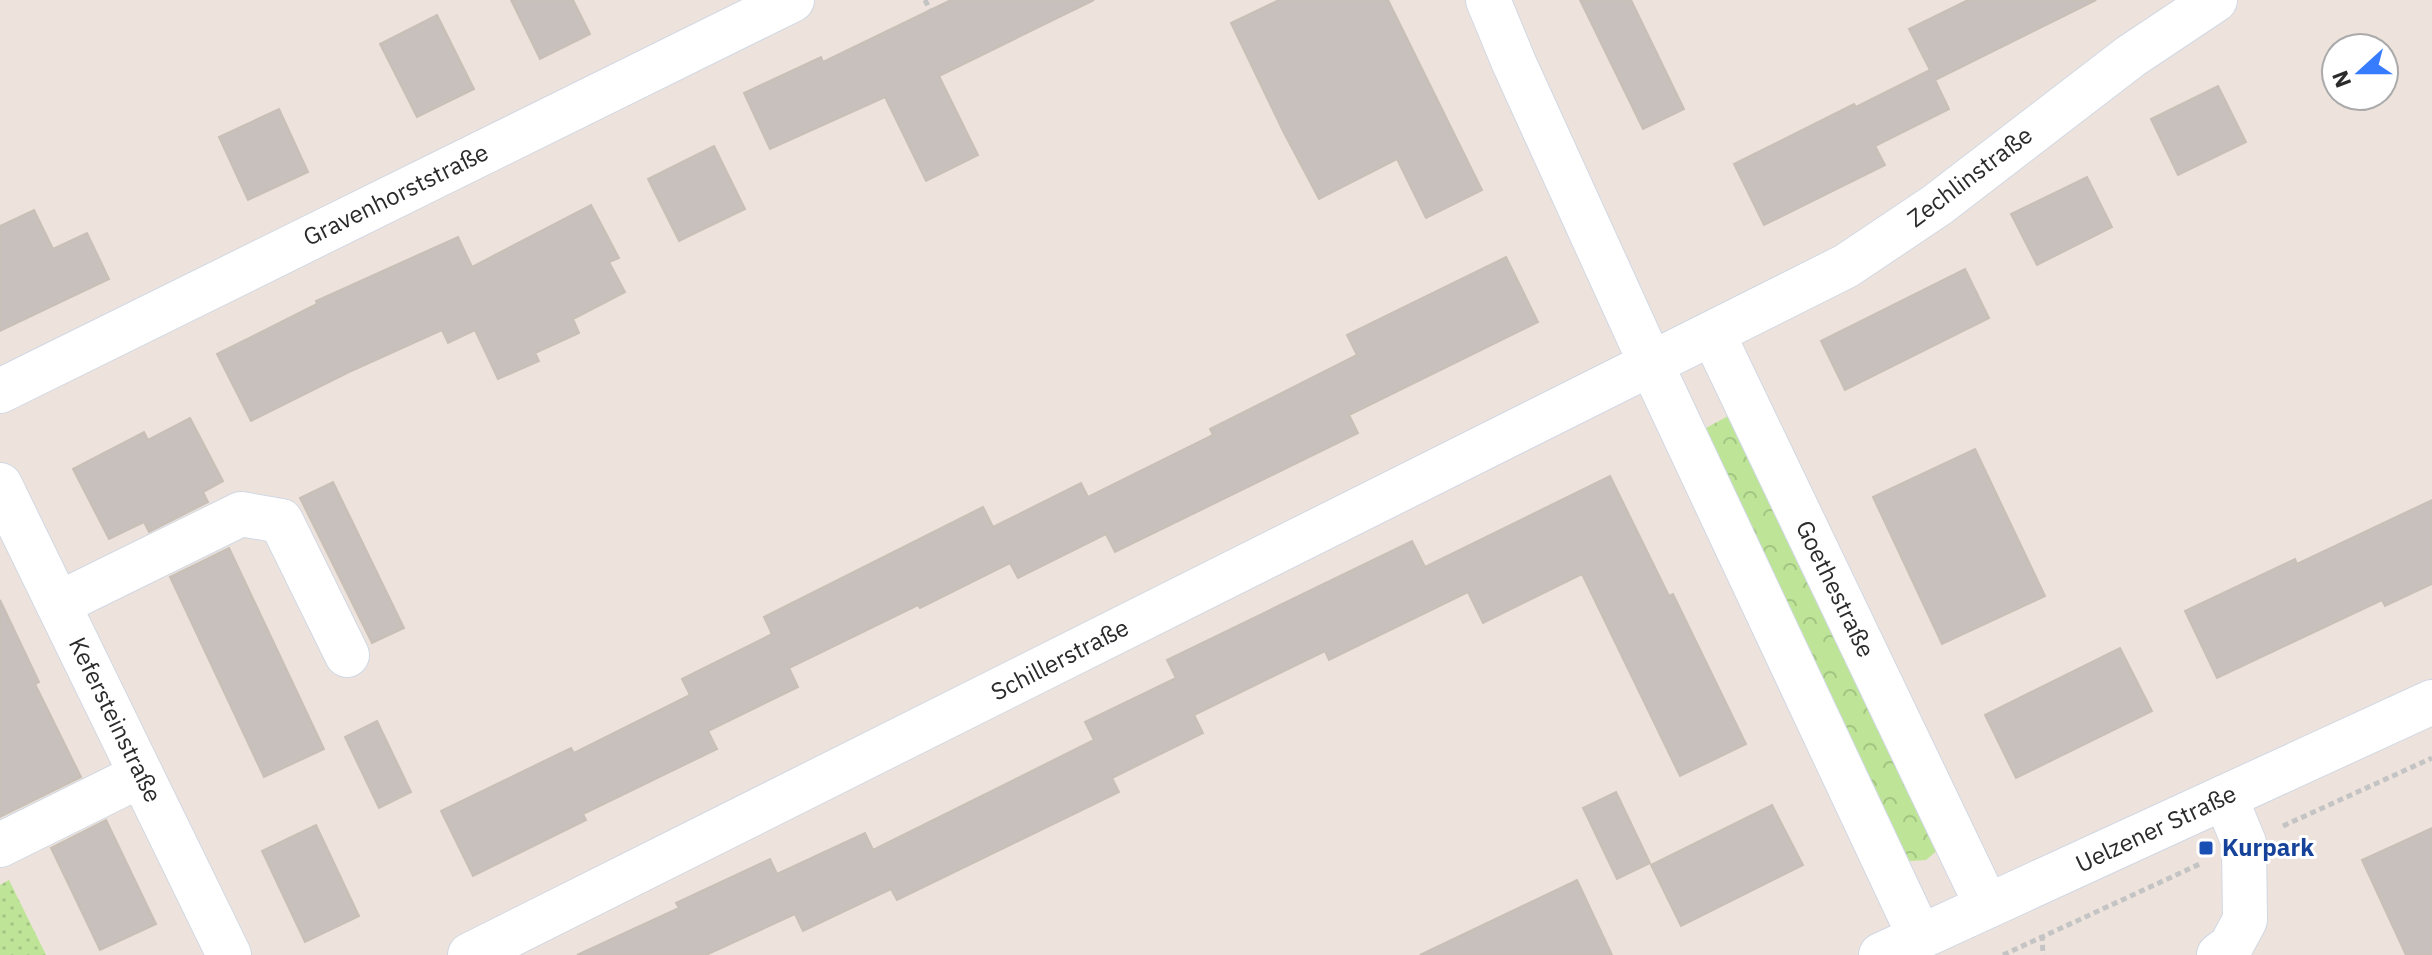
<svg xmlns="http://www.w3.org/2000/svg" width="2432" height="955" font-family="'IBM Plex Sans',sans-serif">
<defs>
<pattern id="grass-dots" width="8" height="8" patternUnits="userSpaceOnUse" patternTransform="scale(2)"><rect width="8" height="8" fill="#bee597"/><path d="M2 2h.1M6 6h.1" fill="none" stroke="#a3c582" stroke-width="1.8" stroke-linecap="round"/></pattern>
<pattern id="forest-crowns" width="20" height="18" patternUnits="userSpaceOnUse" patternTransform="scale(2)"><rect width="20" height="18" fill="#bee597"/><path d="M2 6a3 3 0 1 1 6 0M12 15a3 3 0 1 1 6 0" fill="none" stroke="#a3c582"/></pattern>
</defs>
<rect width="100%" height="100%" fill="#ede3dc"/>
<!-- grass -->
<path fill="url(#grass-dots)" d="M 9,880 L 46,955 L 0,955 L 0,885 Z"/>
<!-- forest -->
<path fill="url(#forest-crowns)" d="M 1730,415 L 1938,850 L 1926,860 L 1910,861 L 1896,849 L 1705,448 L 1706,428 Z"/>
<!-- building -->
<g fill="#c8c0bc" stroke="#c8bfb6" stroke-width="2">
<path d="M 511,0 L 573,0 L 590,34 L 540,59 Z"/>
<path d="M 951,0 L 1094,0 L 939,76 L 978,155 L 926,181 L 885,97 L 770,149 L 744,93 L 821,57 L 823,62 Z"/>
<path d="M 1279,0 L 1388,0 L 1482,190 L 1426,218 L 1397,159 L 1319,199 L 1284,133 L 1231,23 Z"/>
<path d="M 1580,0 L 1631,0 L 1684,109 L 1643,129 Z"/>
<path d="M 1968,0 L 2096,0 L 1935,80 L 1949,109 L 1875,146 L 1885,165 L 1764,225 L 1734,164 L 1854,104 L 1856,107 L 1930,70 L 1909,29 Z"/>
<path d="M 437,15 L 474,89 L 417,117 L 380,44 Z"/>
<path d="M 2218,86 L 2246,142 L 2178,175 L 2151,119 Z"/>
<path d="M 279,109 L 308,172 L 248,200 L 219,137 Z"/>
<path d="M 714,146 L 745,209 L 679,241 L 648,179 Z"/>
<path d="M 2087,177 L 2112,227 L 2037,265 L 2011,214 Z"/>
<path d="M 591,205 L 619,258 L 609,262 L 625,292 L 573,319 L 579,333 L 535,353 L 539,361 L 498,379 L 475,330 L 448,343 L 442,330 L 349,372 L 251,421 L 217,354 L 317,304 L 316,301 L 458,237 L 472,267 Z"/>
<path d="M 34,210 L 53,249 L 87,233 L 109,279 L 0,331 L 0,226 Z"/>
<path d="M 1506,257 L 1538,322 L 1349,415 L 1358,433 L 1115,552 L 1106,534 L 1018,578 L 1010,563 L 920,608 L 918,605 L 789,668 L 798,687 L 708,731 L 717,749 L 583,814 L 586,820 L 473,876 L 441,811 L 571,748 L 574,753 L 690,695 L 682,679 L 772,634 L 764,617 L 983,507 L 993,527 L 1081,483 L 1088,497 L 1213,435 L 1210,429 L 1357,355 L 1347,335 Z"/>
<path d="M 1965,269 L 1989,318 L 1845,390 L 1821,341 Z"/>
<path d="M 190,418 L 223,481 L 203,492 L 208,502 L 149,532 L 144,522 L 109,539 L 73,469 L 144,432 L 148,440 Z"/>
<path d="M 1975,449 L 2045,596 L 1942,644 L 1873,497 Z"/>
<path d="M 1610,476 L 1669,596 L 1673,594 L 1746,744 L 1680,776 L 1582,574 L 1483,623 L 1468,592 L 1329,660 L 1325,651 L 1194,715 L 1203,733 L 1112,778 L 1119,792 L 897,900 L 891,889 L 803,931 L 795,914 L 706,955 L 577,955 L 679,908 L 676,903 L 770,859 L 777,874 L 865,833 L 873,850 L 1094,740 L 1085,722 L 1176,678 L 1167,660 L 1412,541 L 1425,567 Z"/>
<path d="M 333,482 L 404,628 L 372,643 L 300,498 Z"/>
<path d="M 2432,500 L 2432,584 L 2385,606 L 2382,600 L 2217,678 L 2185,611 L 2295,559 L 2297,564 Z"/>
<path d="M 229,548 L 324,749 L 264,777 L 170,577 Z"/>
<path d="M 0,600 L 39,682 L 35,684 L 81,777 L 0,817 Z"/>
<path d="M 2120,648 L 2152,711 L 2016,778 L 1985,715 Z"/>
<path d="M 377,721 L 411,792 L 379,808 L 345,737 Z"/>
<path d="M 1616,792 L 1650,863 L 1617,879 L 1583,808 Z"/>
<path d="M 1772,805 L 1803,865 L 1681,926 L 1651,865 Z"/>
<path d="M 106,820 L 156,924 L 100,950 L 51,848 Z"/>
<path d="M 316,825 L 359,916 L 305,942 L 262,851 Z"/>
<path d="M 2432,828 L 2432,955 L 2406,955 L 2362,860 Z"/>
<path d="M 1577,880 L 1612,955 L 1420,955 Z"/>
</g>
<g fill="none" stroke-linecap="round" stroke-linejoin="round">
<defs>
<g id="minor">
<path d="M 1488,0 L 1514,63 L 1651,364 L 1920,937"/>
<path d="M 1713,334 L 1987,906"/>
<path d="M 0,391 L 792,0"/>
<path d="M 0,485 L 229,955"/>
<path d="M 58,604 L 241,514 L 281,521 L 347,655"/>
<path d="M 0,845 L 141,775"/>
<path d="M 470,955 L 1846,266 L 1937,205 L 2131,56 L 2215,0"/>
<path d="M 1881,955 L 2432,702"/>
<path d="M 2219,955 L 2231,946 L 2245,920 L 2244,843 L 2225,797"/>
</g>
</defs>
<!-- minor casing -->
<use href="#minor" stroke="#d1d8e4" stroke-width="46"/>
<!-- path -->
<g stroke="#c4c4c4" stroke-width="5" stroke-dasharray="6 4" stroke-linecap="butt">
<path d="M 925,0 L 930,10"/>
<path d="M 2283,826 L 2432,758"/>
<path d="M 2042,935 L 2043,955"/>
<path d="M 2003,955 L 2202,863"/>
</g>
<!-- minor -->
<use href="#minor" stroke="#fff" stroke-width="44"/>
</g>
<!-- markers -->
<rect fill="#1a4fb4" stroke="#fff" stroke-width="3" x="2198" y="840" width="16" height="16" rx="4"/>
<g text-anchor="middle" stroke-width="6" stroke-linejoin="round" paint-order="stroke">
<!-- street labels -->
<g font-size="24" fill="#2b2b2b" stroke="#fff">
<text transform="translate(1970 177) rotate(-37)" y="8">Zechlinstraße</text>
<text transform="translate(396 195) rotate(-26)" y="8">Gravenhorststraße</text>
<text transform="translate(1835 589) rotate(64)" y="8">Goethestraße</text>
<text transform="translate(1060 660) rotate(-27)" y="8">Schillerstraße</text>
<text transform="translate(115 720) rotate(64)" y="8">Kefersteinstraße</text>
<text transform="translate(2156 829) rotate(-25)" y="8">Uelzener Straße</text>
</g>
<!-- transit labels -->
<g font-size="24" font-weight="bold" fill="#164399" stroke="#fff" text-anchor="start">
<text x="2222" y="856">Kurpark</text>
</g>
</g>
<!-- north arrow -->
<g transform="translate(2360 72) rotate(249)"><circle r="38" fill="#ffffff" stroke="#aaaaaa" stroke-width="2"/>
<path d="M0-6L14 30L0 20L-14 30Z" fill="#377bff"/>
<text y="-12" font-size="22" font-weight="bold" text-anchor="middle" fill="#2b2b2b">N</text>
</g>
</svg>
